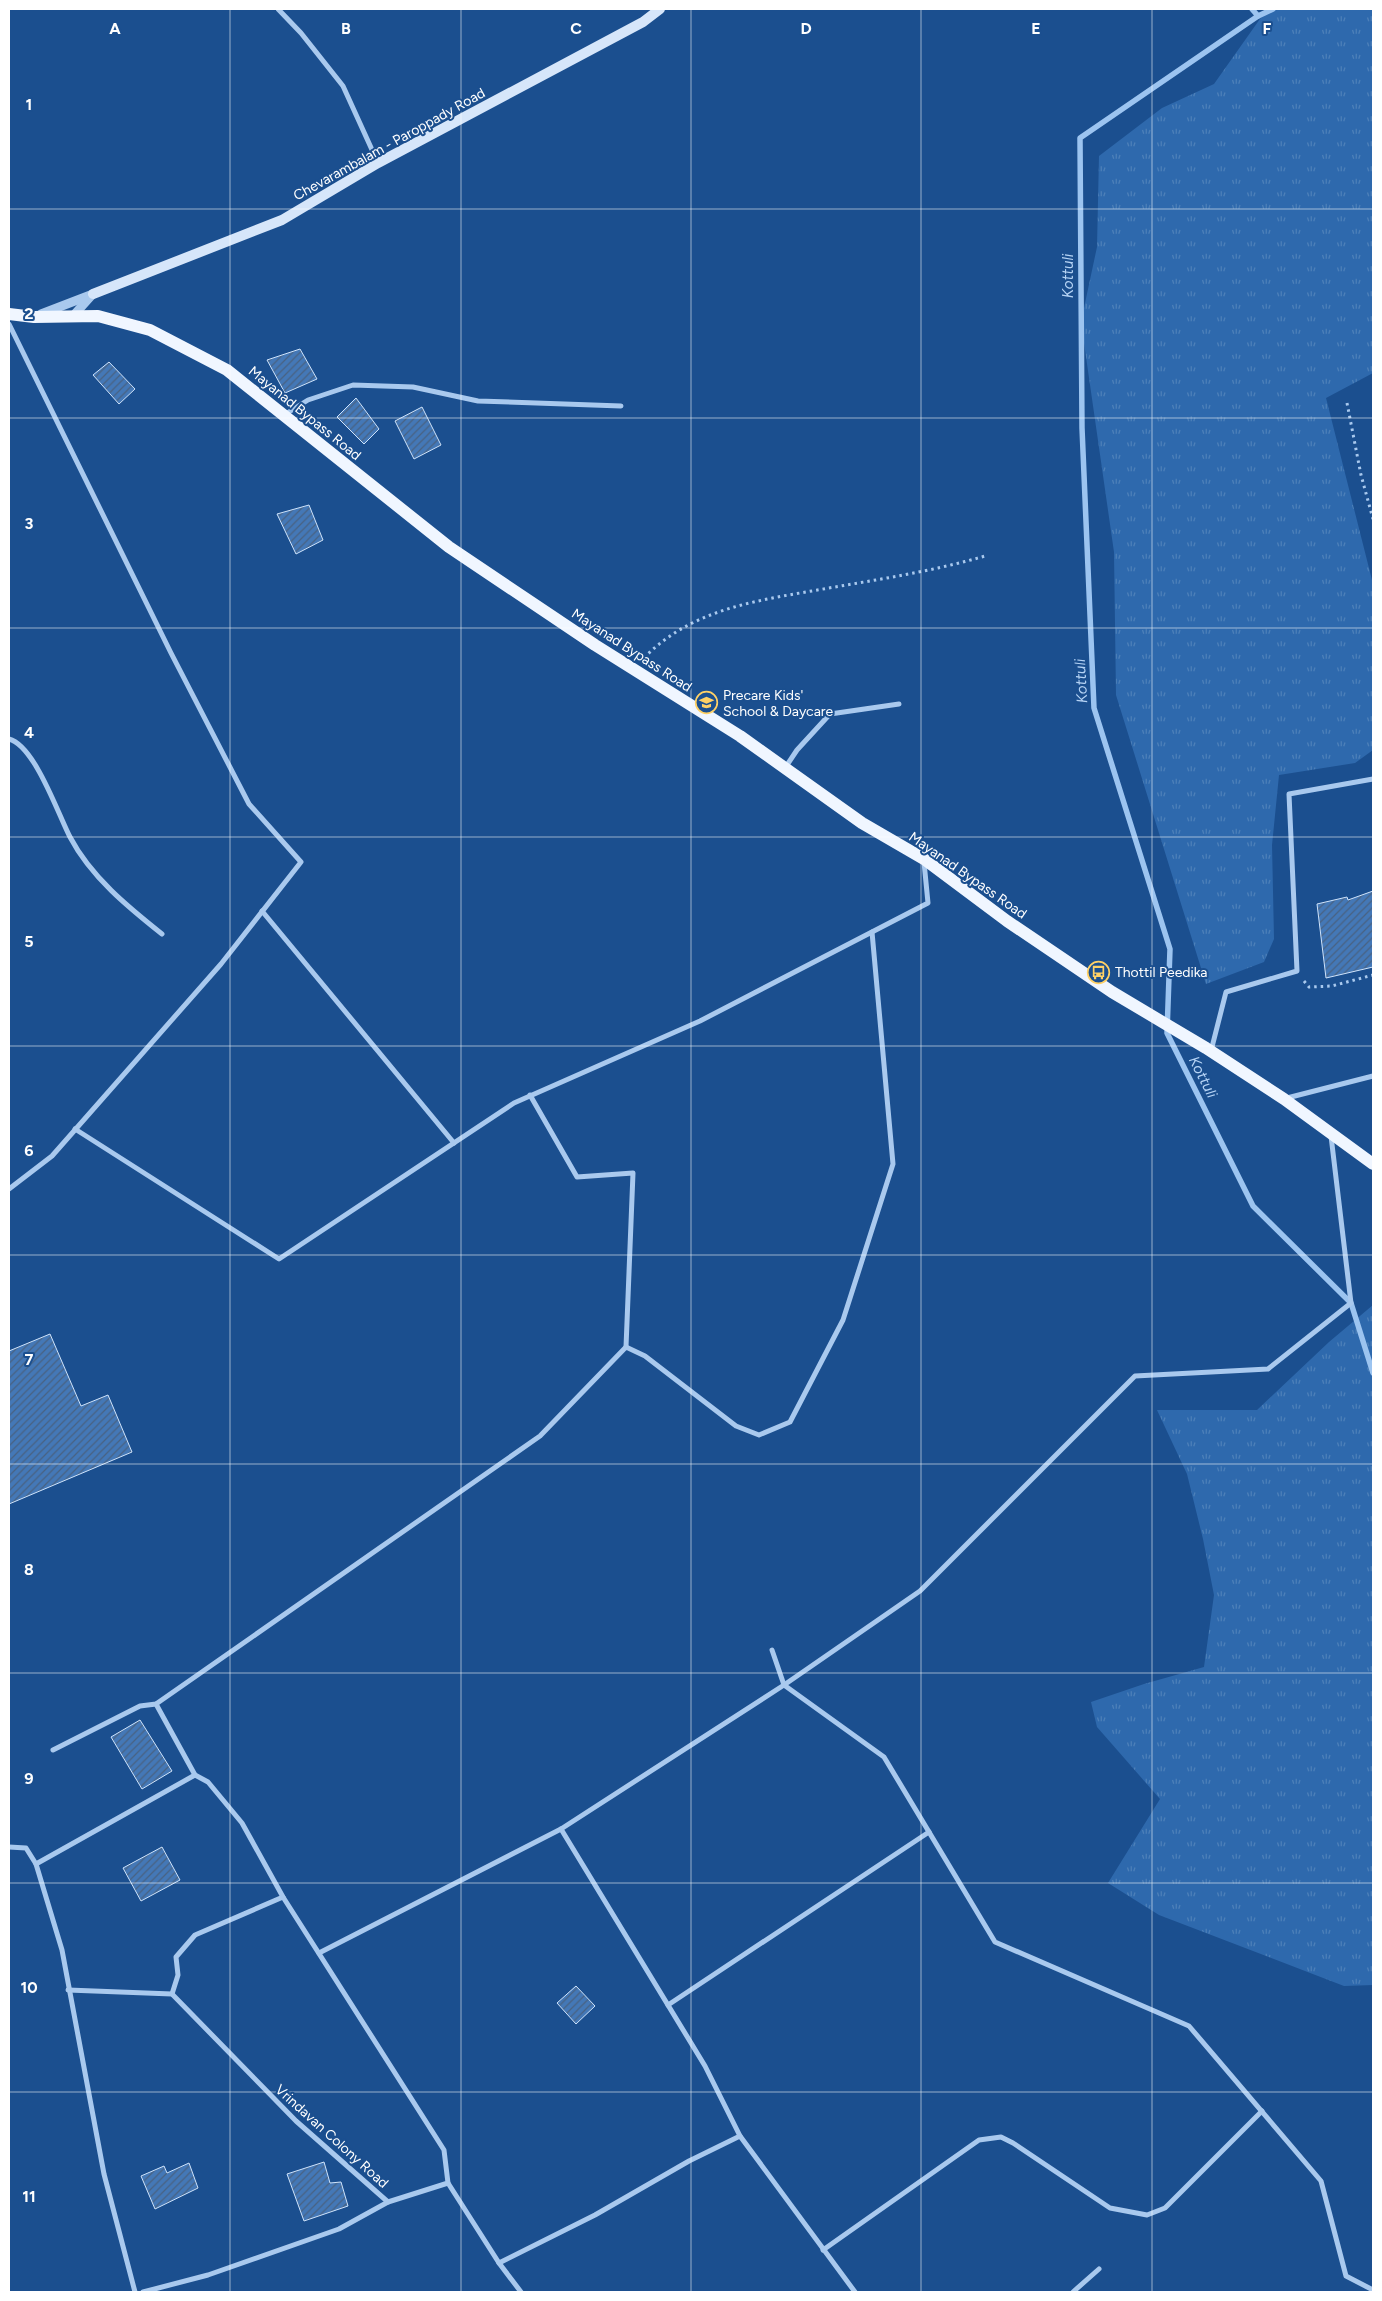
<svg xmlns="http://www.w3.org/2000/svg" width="1382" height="2301" font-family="Figtree,sans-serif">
<defs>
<pattern id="grass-tufts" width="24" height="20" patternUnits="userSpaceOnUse" patternTransform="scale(1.25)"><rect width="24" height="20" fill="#2e69ad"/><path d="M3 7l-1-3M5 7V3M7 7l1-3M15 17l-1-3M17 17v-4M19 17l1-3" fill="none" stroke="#4d80b9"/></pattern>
<pattern id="building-hatch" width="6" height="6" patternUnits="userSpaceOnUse" patternTransform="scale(1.25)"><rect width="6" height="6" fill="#4478b7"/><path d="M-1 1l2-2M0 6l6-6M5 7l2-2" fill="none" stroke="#486282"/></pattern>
</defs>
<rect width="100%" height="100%" fill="#1b4f8f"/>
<!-- grass -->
<g fill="url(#grass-tufts)">
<path d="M 1267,9 L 1373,9 L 1373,373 L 1326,398 L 1373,584 L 1373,750 L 1355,763 L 1279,775 L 1272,845 L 1274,939 L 1264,962 L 1206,984 L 1116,695 L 1114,552 L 1081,322 L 1097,247 L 1099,156 L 1162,108 L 1214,84 Z"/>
<path d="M 1373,1305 L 1373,1985 L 1344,1986 L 1159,1915 L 1108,1883 L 1160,1799 L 1097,1727 L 1091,1702 L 1144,1684 L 1204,1667 L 1214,1595 L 1203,1539 L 1187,1474 L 1157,1410 L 1257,1410 L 1329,1342 Z"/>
</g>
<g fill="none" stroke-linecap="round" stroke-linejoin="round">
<!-- stream -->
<g stroke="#9cc4f0" stroke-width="5.5">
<path d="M 1252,9 L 1258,16 L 1080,138 L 1082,428 L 1094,708 L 1170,949 L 1167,1033 L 1253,1206 L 1351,1303 L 1373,1373"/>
<path d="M 1258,16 L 1273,9"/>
</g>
</g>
<!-- building -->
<g fill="url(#building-hatch)" stroke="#cfe3fa">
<path d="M 300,349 L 317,379 L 285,393 L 267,360 Z"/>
<path d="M 109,362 L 135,389 L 119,404 L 93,375 Z"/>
<path d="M 356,398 L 379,429 L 364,444 L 337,417 Z"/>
<path d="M 422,407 L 441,445 L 414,459 L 395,421 Z"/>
<path d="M 309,505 L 323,540 L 296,554 L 277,514 Z"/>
<path d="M 1373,891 L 1373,967 L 1326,978 L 1317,904 L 1347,897 L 1348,900 Z"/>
<path d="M 50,1334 L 81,1406 L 108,1395 L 132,1452 L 9,1504 L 9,1351 Z"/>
<path d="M 140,1720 L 172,1771 L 142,1789 L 111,1737 Z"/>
<path d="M 162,1847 L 180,1880 L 141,1901 L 123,1868 Z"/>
<path d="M 576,1986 L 595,2006 L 576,2024 L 557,2003 Z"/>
<path d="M 324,2162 L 330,2183 L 341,2182 L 348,2206 L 304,2221 L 287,2174 Z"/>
<path d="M 189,2163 L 198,2188 L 155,2209 L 141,2176 L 164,2166 L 167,2173 Z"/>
</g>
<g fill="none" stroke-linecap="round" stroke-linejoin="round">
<!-- path -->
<g stroke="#a9c9ee" stroke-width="3" stroke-dasharray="2.5 4" stroke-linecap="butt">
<path d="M 1347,403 L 1361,475 L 1373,519"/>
<path d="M 644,658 C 693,607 762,600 829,588 C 881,579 934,571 985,556"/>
<path d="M 1304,981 L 1309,987 L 1332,986 L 1373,975"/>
</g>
<!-- minor -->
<g stroke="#a9c9ee" stroke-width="5">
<path d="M 278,9 L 301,33 L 343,86 L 378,163"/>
<path d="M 9,324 L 171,653 L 249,804 L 301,862 L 221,964 L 52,1156 L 9,1189"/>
<path d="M 284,415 L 308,400 L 353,385 L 413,387 L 478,401 L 621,406"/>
<path d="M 9,739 C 35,746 58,814 70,837 C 91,877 128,907 162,934"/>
<path d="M 785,768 L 797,750 L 830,714 L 899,704"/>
<path d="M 262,911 L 454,1143"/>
<path d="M 1211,1051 L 1226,992 L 1297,971 L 1289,794 L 1373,779"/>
<path d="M 530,1095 L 577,1177 L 633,1173 L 626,1347"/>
<path d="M 1287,1098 L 1373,1076"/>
<path d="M 75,1129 L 279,1259 L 514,1103 L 700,1021 L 928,903 L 924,862"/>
<path d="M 772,1650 L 784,1685 L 884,1757 L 995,1942 L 1189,2026 L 1321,2181 L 1346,2276 L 1373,2290"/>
<path d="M 156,1704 L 195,1775 L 208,1782 L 242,1823 L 283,1897 L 444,2150 L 448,2183 L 388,2202"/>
<path d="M 53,1750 L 140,1706 L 156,1704 L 540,1436 L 626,1347 L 645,1356 L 736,1426 L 759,1435 L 790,1422 L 843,1320 L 893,1164 L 872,932"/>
<path d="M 561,1829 L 705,2066 L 740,2136"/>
<path d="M 9,1847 L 26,1848 L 36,1864 L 62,1950 L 104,2174 L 135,2292"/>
<path d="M 36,1864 L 195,1775"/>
<path d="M 319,1953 L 561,1829 L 784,1685 L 920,1591 L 1135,1376 L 1268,1369 L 1351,1303 L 1331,1136"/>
<path d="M 68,1990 L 172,1994 L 296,2121 L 388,2202 L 339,2229 L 208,2275 L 143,2292"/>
<path d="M 172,1994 L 178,1975 L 176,1957 L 195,1935 L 283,1897"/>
<path d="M 668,2005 L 929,1832"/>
<path d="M 448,2183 L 499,2263 L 595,2215 L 689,2161 L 740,2136 L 855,2292"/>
<path d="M 823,2250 L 979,2140 L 1001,2137 L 1013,2143 L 1110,2208 L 1147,2215 L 1165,2208 L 1262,2111"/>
<path d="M 499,2263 L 521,2292"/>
<path d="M 1073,2292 L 1099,2269"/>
</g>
<!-- tertiary -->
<g stroke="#a9c9ee" stroke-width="9">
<path d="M 41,314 L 93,294"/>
<path d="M 73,316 L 91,296"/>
</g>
<!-- secondary -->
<path stroke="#d6e6fa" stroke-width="10" d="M 93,294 L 282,220 L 378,163 L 643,22 L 660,9"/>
<!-- primary -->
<path stroke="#f0f6ff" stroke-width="12" d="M 9,314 L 34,317 L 98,316 L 150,330 L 227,370 L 449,547 L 595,645 L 740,736 L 862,823 L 924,859 L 1007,921 L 1112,992 L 1206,1048 L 1284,1099 L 1373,1164"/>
</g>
<!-- grid -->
<path fill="none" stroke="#fff" stroke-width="1" stroke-opacity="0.55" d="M 230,9 L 230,2292M 461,9 L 461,2292M 691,9 L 691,2292M 921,9 L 921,2292M 1152,9 L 1152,2292M 9,209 L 1373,209M 9,418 L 1373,418M 9,628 L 1373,628M 9,837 L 1373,837M 9,1046 L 1373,1046M 9,1255 L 1373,1255M 9,1464 L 1373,1464M 9,1673 L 1373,1673M 9,1883 L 1373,1883M 9,2092 L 1373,2092"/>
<!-- icons -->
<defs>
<symbol id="school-ring" viewBox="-11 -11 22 22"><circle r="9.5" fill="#1b4f8f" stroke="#ffd166" stroke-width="1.5"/><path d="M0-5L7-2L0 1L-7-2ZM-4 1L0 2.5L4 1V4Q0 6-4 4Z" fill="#ffd166"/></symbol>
<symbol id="bus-ring" viewBox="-11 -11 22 22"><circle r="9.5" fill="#1b4f8f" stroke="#ffd166" stroke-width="1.5"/><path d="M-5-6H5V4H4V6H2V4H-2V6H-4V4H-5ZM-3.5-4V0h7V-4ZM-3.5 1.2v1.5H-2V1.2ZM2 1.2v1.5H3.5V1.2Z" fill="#ffd166"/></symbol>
</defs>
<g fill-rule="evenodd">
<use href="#school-ring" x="694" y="690" width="25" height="25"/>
<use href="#bus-ring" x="1086" y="960" width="25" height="25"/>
</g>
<g text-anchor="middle" stroke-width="4" stroke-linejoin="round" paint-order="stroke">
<!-- street labels -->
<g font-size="14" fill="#fff" stroke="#1b4f8f">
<text transform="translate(389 144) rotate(-29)" y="5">Chevarambalam - Paroppady Road</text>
<text transform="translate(305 413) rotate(39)" y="5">Mayanad Bypass Road</text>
<text transform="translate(632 650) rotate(33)" y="5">Mayanad Bypass Road</text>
<text transform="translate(968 875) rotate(35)" y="5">Mayanad Bypass Road</text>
<text transform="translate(332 2136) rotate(42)" y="5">Vrindavan Colony Road</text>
</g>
<!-- poi labels -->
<g font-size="14" fill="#fff" stroke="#1b4f8f" text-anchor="start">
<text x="723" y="700">Precare Kids'<tspan x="723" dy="16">School &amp; Daycare</tspan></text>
<text x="1115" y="977">Thottil Peedika</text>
</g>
<!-- water labels -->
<g font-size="15" font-style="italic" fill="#b5d3f5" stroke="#1b4f8f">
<text transform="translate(1068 276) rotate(-90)" y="5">Kottuli</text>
<text transform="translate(1081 681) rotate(-93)" y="5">Kottuli</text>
<text transform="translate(1203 1077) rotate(63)" y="5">Kottuli</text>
</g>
</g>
<g font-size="16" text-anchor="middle" font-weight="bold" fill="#fff" stroke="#1b4f8f" stroke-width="4" stroke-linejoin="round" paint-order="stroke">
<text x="115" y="34">A</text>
<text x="346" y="34">B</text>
<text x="576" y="34">C</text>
<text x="806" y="34">D</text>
<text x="1036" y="34">E</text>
<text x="1267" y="34">F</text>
<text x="29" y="110">1</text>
<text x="29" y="319">2</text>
<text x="29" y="529">3</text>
<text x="29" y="738">4</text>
<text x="29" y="947">5</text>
<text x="29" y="1156">6</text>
<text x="29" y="1365">7</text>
<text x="29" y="1575">8</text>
<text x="29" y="1784">9</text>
<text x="29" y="1993">10</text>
<text x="29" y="2202">11</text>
</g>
<!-- border -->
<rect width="1382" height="2301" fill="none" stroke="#ffffff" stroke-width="20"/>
</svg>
